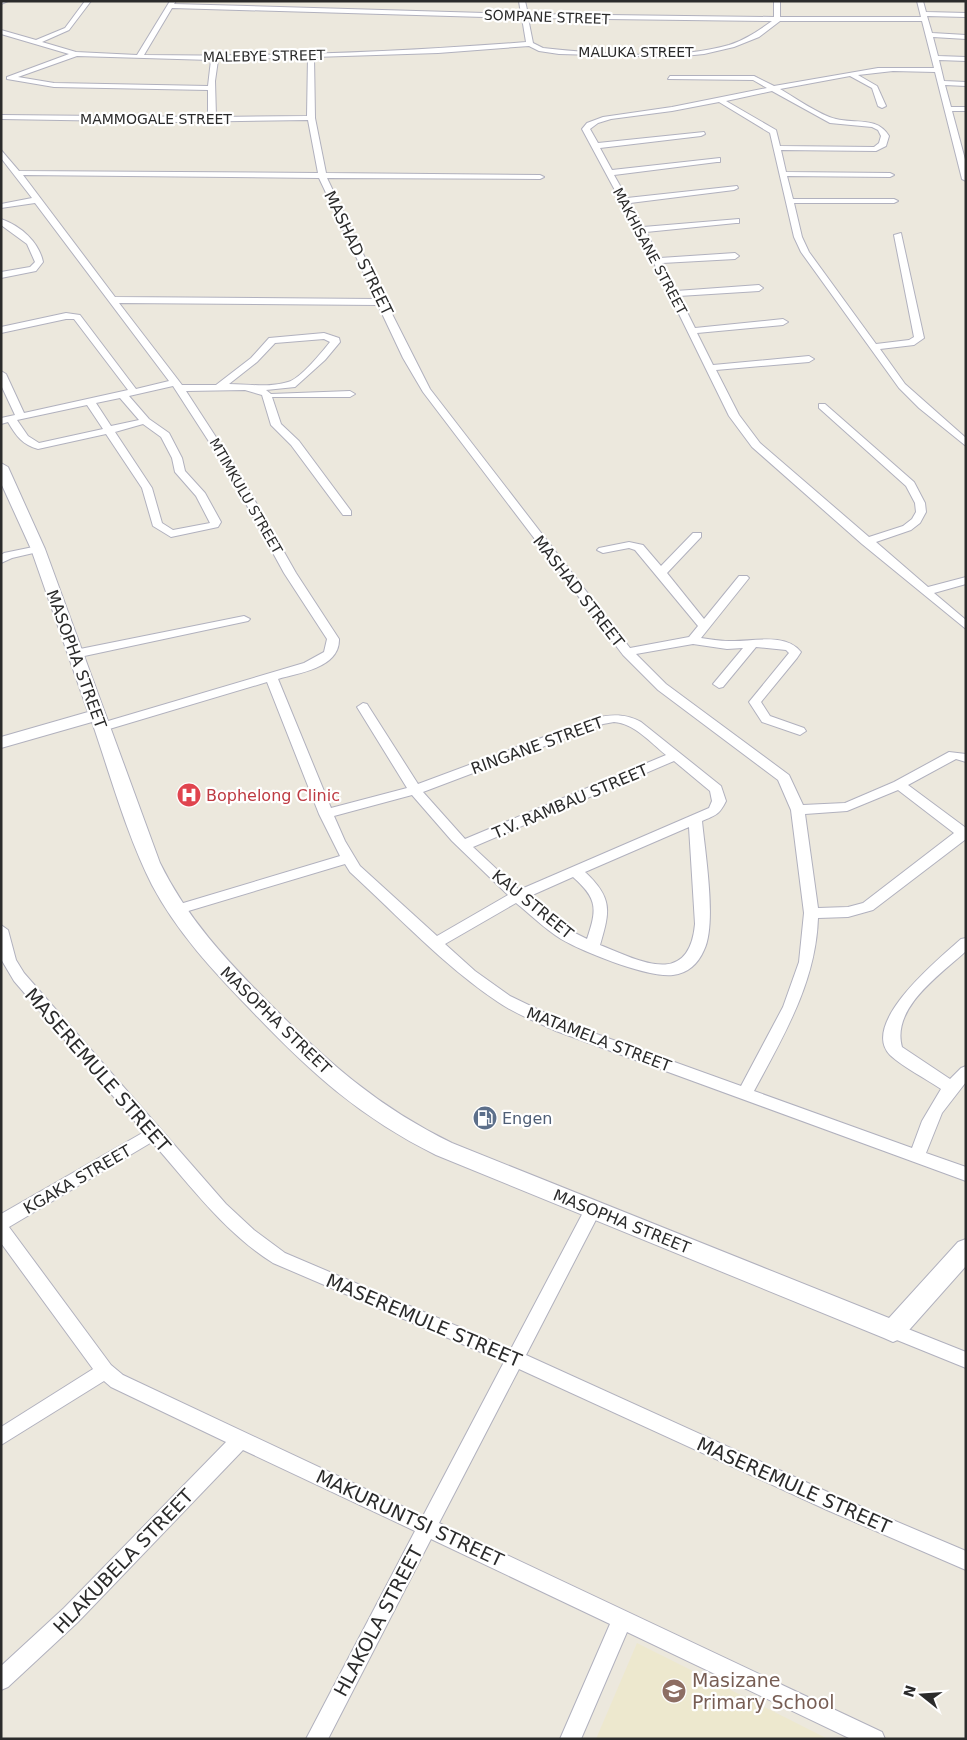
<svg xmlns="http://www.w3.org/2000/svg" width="967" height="1740" font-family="'DejaVu Sans',sans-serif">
<rect width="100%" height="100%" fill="#ece8dd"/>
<!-- education -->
<path fill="#ede8ce" d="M 637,1643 L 828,1739 L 596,1739 Z"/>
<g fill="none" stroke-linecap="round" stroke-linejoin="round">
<defs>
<g id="street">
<path d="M 1,1 L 8,1 L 1,4 Z"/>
<path d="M 85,1 L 91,1 L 69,30 L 42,42 L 76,52 L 137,55 L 170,1 L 176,1 L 174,4 L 521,14 L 519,1 L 525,1 L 528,14 L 774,17 L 774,1 L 780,1 L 780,17 L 921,17 L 917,1 L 923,1 L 926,12 L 966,13 L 966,17 L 927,16 L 932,33 L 966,35 L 966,39 L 933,37 L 938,56 L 966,57 L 966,61 L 939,60 L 944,81 L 966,82 L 966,86 L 945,85 L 951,107 L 966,107 L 966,111 L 952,111 L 966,163 L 966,181 L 962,179 L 935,72 L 893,71 L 858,75 L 877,86 L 886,106 L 882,108 L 878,106 L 872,88 L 850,76 L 780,89 C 796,98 819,115 836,119 C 855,124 877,116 889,136 L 886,146 L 876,151 L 781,150 L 786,172 L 890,173 L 894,175 L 890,177 L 787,176 L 793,199 L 894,199 L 898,201 L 894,203 L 794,203 L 802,237 L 809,252 L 876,344 L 909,340 L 914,337 L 894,235 L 901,233 L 924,338 L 914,345 L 880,349 L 905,384 L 966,438 L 966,446 L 919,408 L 899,388 L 801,252 L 794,237 L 770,133 L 719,102 L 672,111 L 611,119 L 598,123 L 590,129 L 598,143 L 704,132 L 705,134 L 701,136 L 600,148 L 612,170 L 720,158 L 720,162 L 717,162 L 614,175 L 627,198 L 737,186 L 738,188 L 734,190 L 630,203 L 643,227 L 739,219 L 739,223 L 736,223 L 646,232 L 660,258 L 735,253 L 739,256 L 735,259 L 662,263 L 676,291 L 759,285 L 763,288 L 759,291 L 679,296 L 695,328 L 783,319 L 788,322 L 783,325 L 697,333 L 713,365 L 809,356 L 814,359 L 809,362 L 716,370 L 739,415 L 760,443 L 869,537 L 903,526 L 912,519 L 916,512 L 915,503 L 906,486 L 819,408 L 819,404 L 825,404 L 914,482 L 925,503 L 926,512 L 920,523 L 911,530 L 876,542 L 928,587 L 966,577 L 966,584 L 934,593 L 966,620 L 966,629 L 862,544 L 752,447 L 729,416 L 653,261 L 582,129 L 587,123 L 603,117 L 672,107 L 767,88 L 753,80 L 668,79 L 670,76 L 754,76 L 774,86 L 878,68 L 934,68 L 922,21 L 780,21 L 759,37 L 734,47 L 704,54 L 674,57 L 559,54 L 539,51 L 529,46 L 438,53 L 314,57 L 315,118 L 326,173 L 540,175 L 544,177 L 540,179 L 327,178 L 385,300 L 388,302 L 387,304 L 430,389 L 630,648 L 689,637 L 698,626 L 635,550 L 629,548 L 603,553 L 597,550 L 599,548 L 629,542 L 643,545 L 661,566 L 693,533 L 701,533 L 701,537 L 667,573 L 704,619 L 739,576 L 747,576 L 749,578 L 701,638 C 710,639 719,641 729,641 C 750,642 785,632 801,652 L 797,658 L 761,702 L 770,716 L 804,728 L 806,731 L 800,735 L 762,722 L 749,702 L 789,653 L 786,650 L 756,647 L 723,687 L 719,688 L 713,684 L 743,648 L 727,649 L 693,644 L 636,654 L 666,684 L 789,775 L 803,805 L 845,803 L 894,782 L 949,752 L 966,754 L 966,762 L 956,759 L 908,785 L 966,828 L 966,839 L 873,910 L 848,917 L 818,918 C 816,982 784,1035 754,1091 L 912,1148 L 922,1121 L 941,1089 C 925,1078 904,1068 890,1055 C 859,1023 941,957 961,939 L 966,938 L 966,951 C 940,975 891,1008 902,1047 L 950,1079 L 961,1068 L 966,1066 L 966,1082 L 942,1113 L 926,1153 L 966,1167 L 966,1181 L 556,1031 C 537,1022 515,1014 498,1002 C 443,965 399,917 350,872 L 345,864 L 175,915 L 170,913 L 168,910 L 170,907 L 340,856 L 319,814 L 267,682 L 106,730 L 102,731 L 96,727 L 98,724 L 304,663 L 324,652 L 327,639 L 284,573 L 228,471 L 173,386 L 129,396 L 149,419 L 169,433 L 182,458 L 185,471 L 205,493 L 221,522 L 218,527 L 171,537 L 153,526 L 142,488 L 106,434 L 38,449 C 23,445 16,436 8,422 L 1,424 L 1,418 L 15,415 L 1,385 L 1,371 L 6,374 L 24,413 L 128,390 L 74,319 L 66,319 L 1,333 L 1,327 L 66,313 L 80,315 L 136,389 L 169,381 L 35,203 L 1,208 L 1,204 L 32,198 L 1,158 L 1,150 L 19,171 L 318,173 L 308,120 L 180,122 L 1,119 L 1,115 L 208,117 L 208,90 L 54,87 L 7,79 L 7,77 L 69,54 L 1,34 L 1,30 L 36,40 L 65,28 ZM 172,8 L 522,18 L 526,42 C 399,52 271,57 144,55 ZM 528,18 L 772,21 C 758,31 745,40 729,45 C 673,61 600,54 543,48 L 533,43 ZM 77,56 L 211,60 L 208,86 L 54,83 L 18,77 ZM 308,57 L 307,116 L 216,117 L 215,81 L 218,60 ZM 772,91 L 830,123 L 872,127 L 878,130 L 881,136 L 879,143 L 874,147 L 780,146 L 776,130 L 726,101 ZM 23,175 L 319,178 L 376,299 L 115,297 ZM 119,303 L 378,305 L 403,358 L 423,392 L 623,655 L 658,690 L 778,780 L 791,810 L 804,913 L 799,962 L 783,1007 L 741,1086 L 566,1023 L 510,996 L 475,971 L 445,944 L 516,903 C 531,915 545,929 561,939 C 583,952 648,978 673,975 C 688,973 698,964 704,950 C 717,924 705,852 702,821 C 716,815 719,815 726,801 L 721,786 L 641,722 C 626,714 612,714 595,718 L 418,784 L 367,704 L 363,703 L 357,707 L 407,788 L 331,808 L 278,679 C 299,673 340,668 339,639 L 296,573 L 238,471 L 186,391 L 245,390 L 262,395 L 271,425 L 291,445 L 343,515 L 351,515 L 351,511 L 299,441 L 281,424 L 272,397 L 350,397 L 355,394 L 350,391 L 271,394 L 266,390 L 295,387 L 325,360 L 340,342 L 339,338 L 324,333 L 269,338 L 251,358 L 216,385 L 182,385 ZM 324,339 L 330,342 C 322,352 300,379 288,382 C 269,388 248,384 229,384 L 257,362 L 275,343 ZM 120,398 L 139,420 L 111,426 L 96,403 ZM 87,405 L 103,429 L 39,443 L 28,436 L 17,420 ZM 143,424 L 161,437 L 172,458 L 175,472 L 196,496 L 210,523 L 173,530 L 162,523 L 152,488 L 115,432 ZM 614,722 C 634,723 651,743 666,755 L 465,839 L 423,792 L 603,724 ZM 674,761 L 710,791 L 712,801 L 709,808 L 519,890 L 473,847 ZM 898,790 L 954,833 L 863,903 L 848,907 L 818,908 L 805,814 L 847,811 ZM 412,795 L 452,841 L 508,895 L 437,936 L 360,866 L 345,841 L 334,816 ZM 689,827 L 695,924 C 689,988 640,961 600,945 C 610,911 613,898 585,872 ZM 573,877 C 598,899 597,909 587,939 L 567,929 L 528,897 Z"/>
<path d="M 1,219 C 21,226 39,242 43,262 L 36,271 L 1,278 L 1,272 L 30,267 L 35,262 L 27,244 L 1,225 Z"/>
<path d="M 38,546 L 43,549 L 42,551 L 12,558 L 1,563 L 1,555 L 4,553 Z"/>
<path d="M 244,616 L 250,619 L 248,621 L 75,658 L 69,654 L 75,650 Z"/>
<path d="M 1,925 L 8,930 L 16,960 L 24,973 L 226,1204 L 254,1230 L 285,1253 L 511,1349 L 587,1205 L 593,1203 L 599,1205 L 601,1210 L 526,1355 L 841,1498 L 966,1551 L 966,1570 L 827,1510 L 519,1369 L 439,1523 L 882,1732 L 885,1739 L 851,1739 L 627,1632 L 581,1739 L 560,1739 L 610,1624 L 431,1539 L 328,1739 L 306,1739 L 415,1531 L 243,1450 L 78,1622 L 8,1687 L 1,1690 L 1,1666 L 64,1608 L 226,1442 L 111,1387 L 104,1381 L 1,1445 L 1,1427 L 93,1369 L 1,1243 L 1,1214 L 144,1132 L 14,981 L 1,959 ZM 152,1142 C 190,1185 224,1232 273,1263 L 504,1362 L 423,1516 L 123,1375 L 111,1365 L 9,1227 Z"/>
<path d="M 893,1323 L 966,1352 L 966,1368 L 887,1336 L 884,1331 L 887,1326 Z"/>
</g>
<path id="secondary" d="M 1,463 L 8,467 L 45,549 L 160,863 C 187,918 226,960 269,1003 C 326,1061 378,1107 452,1143 L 889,1318 L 958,1242 L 966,1239 L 966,1266 L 902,1338 L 893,1342 L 884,1338 L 436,1155 C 359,1117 309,1071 250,1009 C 213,971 177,932 152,885 C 127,836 110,774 92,722 L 1,748 L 1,737 L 88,712 L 31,549 L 1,483 Z"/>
</defs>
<!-- street casing -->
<use href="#street" stroke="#b1b1be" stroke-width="2"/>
<!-- secondary casing -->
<use href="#secondary" stroke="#b1b1be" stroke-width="2"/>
<!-- street -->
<use href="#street" fill="#fff" fill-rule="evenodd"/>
<!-- secondary -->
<use href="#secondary" fill="#fff" fill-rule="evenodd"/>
</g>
<!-- icons -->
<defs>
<symbol id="hospital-disc" viewBox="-11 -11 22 22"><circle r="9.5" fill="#e0444e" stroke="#fff"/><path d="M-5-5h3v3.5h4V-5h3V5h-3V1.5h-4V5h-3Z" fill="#fff"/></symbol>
<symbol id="fuel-disc" viewBox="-11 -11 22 22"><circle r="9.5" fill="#5c6f8a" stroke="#fff"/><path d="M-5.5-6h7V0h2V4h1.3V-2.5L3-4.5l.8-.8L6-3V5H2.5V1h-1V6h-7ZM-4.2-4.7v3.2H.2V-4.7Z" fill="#fff"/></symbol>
<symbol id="school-disc" viewBox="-11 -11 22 22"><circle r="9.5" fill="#8d6e63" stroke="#fff"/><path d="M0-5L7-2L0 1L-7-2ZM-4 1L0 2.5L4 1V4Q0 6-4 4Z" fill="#fff"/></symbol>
</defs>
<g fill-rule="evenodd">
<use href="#hospital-disc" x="175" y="781" width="28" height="28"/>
<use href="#fuel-disc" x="471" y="1104" width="28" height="28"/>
<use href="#school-disc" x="660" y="1677" width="28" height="28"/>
</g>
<g text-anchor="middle" stroke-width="4.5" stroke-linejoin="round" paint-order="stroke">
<!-- far-street labels -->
<g font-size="14" fill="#2b2b2b" stroke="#fff">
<text transform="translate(547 17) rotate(2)" y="5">SOMPANE STREET</text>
<text x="636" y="57">MALUKA STREET</text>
<text transform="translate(264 56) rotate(-1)" y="5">MALEBYE STREET</text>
<text x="156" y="124">MAMMOGALE STREET</text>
<text transform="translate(650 251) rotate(62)" y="5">MAKHISANE STREET</text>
<text transform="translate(246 496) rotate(60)" y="5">MTIMKULU STREET</text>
</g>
<!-- street labels -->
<g font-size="16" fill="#2b2b2b" stroke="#fff">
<text transform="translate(359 253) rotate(64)" y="6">MASHAD STREET</text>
<text transform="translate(579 591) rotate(52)" y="6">MASHAD STREET</text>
<text transform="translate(77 659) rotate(70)" y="6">MASOPHA STREET</text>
<text transform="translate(537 745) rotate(-20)" y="6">RINGANE STREET</text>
<text transform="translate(570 801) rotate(-23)" y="6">T.V. RAMBAU STREET</text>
<text transform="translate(533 904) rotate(39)" y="6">KAU STREET</text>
<text transform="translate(276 1020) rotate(44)" y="6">MASOPHA STREET</text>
<text transform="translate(599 1039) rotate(21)" y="6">MATAMELA STREET</text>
<text transform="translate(77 1179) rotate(-30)" y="6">KGAKA STREET</text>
<text transform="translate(622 1221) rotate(22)" y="6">MASOPHA STREET</text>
</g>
<!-- health labels -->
<g font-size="16" fill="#be3a42" stroke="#fff" text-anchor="start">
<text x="206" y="801">Bophelong Clinic</text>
</g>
<!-- service labels -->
<g font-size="16" fill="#4e5e75" stroke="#fff" text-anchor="start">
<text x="502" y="1124">Engen</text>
</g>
<!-- near-street labels -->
<g font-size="19" fill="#2b2b2b" stroke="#fff">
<text transform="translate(98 1070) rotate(49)" y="7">MASEREMULE STREET</text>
<text transform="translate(424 1320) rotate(23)" y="7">MASEREMULE STREET</text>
<text transform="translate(794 1485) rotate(24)" y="7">MASEREMULE STREET</text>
<text transform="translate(410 1518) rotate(25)" y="7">MAKURUNTSI STREET</text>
<text transform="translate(123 1561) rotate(-46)" y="7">HLAKUBELA STREET</text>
<text transform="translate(378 1621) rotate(-62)" y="7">HLAKOLA STREET</text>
</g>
<!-- near-education labels -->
<g font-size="19" fill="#785e54" stroke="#fff" text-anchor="start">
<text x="692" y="1687">Masizane<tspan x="692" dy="22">Primary School</tspan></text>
</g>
</g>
<!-- border -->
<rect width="967" height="1740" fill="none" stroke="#2b2b2b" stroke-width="5"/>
<!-- north arrow -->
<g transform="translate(922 1695) rotate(287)" stroke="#ffffff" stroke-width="4" paint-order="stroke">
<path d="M0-4L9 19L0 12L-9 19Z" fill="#2b2b2b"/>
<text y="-8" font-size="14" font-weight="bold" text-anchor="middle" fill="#2b2b2b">N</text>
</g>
</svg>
